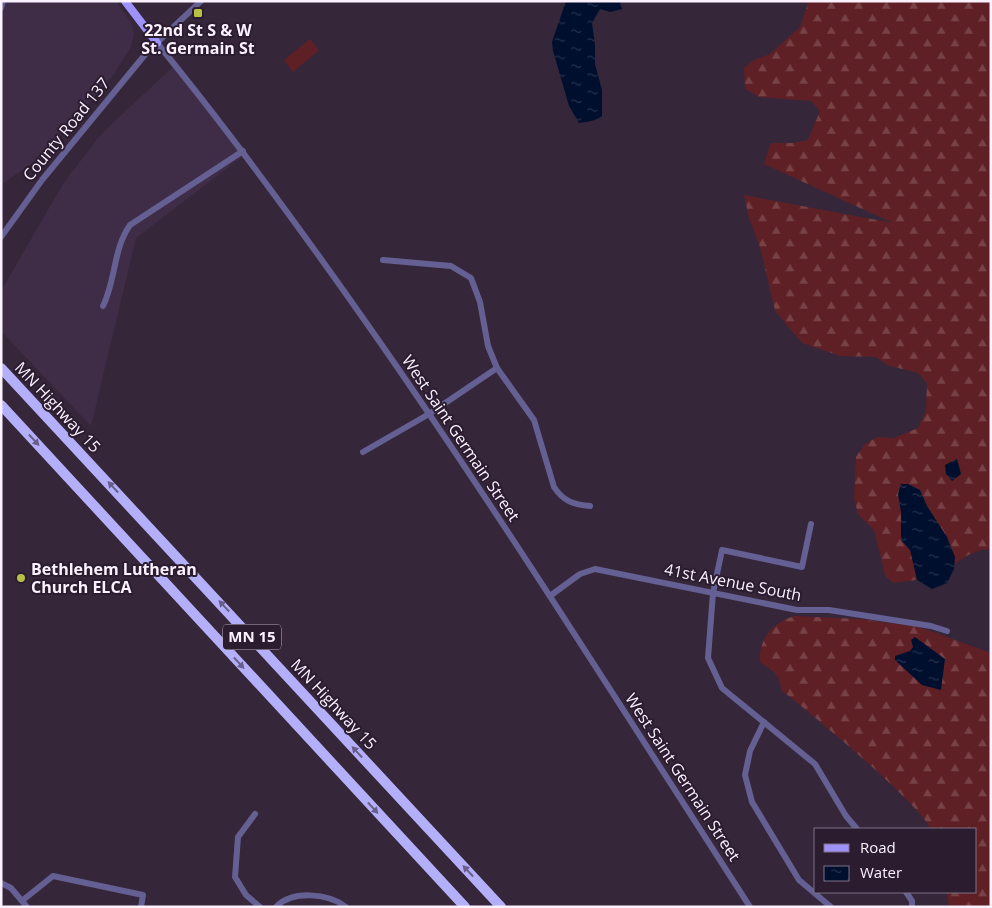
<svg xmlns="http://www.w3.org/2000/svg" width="992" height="908" font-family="'Open Sans',sans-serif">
<defs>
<pattern id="forest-firs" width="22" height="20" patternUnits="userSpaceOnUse" patternTransform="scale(1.25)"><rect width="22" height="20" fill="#5f2025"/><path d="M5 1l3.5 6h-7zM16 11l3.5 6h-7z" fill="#774146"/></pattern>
<pattern id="water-ripples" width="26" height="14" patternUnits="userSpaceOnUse" patternTransform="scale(1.25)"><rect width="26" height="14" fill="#000f2e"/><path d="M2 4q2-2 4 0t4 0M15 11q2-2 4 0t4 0" fill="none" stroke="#26324d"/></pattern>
</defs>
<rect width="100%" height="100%" fill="#35263a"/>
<!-- built -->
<g fill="#3f2c46">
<path d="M 1,1 L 116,1 L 131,22 L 134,34 L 131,47 L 114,74 L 41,157 L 1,185 Z"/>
<path d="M 174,66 L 243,156 L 136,238 L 91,426 L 1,331 L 1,291 L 63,184 L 75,168 L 102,133 Z"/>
</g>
<!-- forest -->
<g fill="url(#forest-firs)">
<path d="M 809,1 L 991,1 L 991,549 C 968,549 955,567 935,575 C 922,580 906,581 893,583 L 885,575 L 874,530 L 858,514 L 854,499 L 856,457 L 864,445 L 877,437 L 894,438 L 918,428 L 926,411 L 927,383 L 918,373 L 887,365 L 876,357 L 840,356 L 802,343 L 775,311 L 760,247 L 749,218 L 744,195 L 893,223 L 764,164 L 771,143 L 793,143 L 808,140 L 820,111 L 811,101 L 759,97 L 745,89 L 744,68 L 754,60 L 770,54 L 800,27 Z"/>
<path d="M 795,616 L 859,619 L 919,627 L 991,653 L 991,907 L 949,907 L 947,892 L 976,892 L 976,829 L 930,829 C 923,806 807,710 781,690 C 781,675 772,670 760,662 C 758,639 774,621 795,616 Z"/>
</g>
<!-- green -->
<path fill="#5f2025" d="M 310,39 L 319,50 L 293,72 L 284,60 Z"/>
<!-- water -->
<g fill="url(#water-ripples)">
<path d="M 566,1 L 620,1 L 622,9 L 610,12 L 600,9 L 592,23 L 595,45 L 595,64 L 602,90 L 602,116 C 596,121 586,122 579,123 L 569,106 L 553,51 L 552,42 Z"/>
<path d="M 957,459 L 961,474 L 952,481 L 946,474 L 945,465 Z"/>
<path d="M 901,484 L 908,484 L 920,490 L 927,506 L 947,537 L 955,557 L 954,569 L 947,583 L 932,589 L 917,580 L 910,550 L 901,540 L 901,512 L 898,494 Z"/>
<path d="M 915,637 L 945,659 L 941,690 L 922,685 L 895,660 L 895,656 L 910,651 L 913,647 L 911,640 Z"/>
</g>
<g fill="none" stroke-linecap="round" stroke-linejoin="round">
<!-- minor -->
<g stroke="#646093" stroke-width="6">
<path d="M 1,8 L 3,1"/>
<path d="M 157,43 C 238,142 313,246 386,351 C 512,533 630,721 750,907"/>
<path d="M 1,237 L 42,180 L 148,51 L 201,1"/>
<path d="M 383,260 L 451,266 L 471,278 L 480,302 L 488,346 L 497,368 L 534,420 L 554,487 C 563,501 574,505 590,506"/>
<path d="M 103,306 C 116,280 113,249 130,225 L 243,151"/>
<path d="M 363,452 L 429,414 L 497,368"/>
<path d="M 811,524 L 802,567 L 722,550 L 713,593 L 708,658 L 722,688 L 815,764 L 846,816 L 857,829"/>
<path d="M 550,596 L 580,574 L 595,569 L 797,610 L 829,610 L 931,626 L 947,631"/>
<path d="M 764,722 L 750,751 L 745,775 L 752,802 L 799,880 L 831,907"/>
<path d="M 255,814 L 238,837 L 235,877 L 246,895 L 260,907"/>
<path d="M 1,883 L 11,888 L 27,907"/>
<path d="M 906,892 L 912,901 L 912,907"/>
<path d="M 23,900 L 53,876 L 143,895 L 141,907"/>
<path d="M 276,907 C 292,890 328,893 346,907"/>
</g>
<!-- major -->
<path stroke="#9d92f9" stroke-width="8" d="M 125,1 L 157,43"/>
<!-- highway -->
<g stroke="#b4aff9" stroke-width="10">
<path d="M 1,368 L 501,907"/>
<path d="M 1,405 L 465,907"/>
</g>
</g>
<!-- one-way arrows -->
<defs><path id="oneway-solid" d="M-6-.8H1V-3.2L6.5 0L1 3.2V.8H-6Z" transform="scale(1.25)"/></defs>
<g fill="#695e8a">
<use href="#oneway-solid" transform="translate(34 440) rotate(47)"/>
<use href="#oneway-solid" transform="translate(113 487) rotate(-133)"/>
<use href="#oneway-solid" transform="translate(224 606) rotate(-133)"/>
<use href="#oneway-solid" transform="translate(239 663) rotate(47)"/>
<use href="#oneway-solid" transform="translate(357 752) rotate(-133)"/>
<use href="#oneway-solid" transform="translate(373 808) rotate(47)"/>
<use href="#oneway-solid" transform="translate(468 871) rotate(-133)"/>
</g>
<!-- markers -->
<g fill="#bac045" stroke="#2b1c30" stroke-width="2">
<rect x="193" y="8" width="10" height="10" rx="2.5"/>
<circle cx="21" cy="578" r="5"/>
</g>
<g text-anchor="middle" stroke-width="4" stroke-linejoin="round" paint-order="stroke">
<!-- shield labels -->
<rect fill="#2b1c30" stroke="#bdb1c1" stroke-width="1" x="223" y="624.5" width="58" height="25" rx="4"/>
<g font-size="15" font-weight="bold" fill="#fbf1ff">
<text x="252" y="642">MN 15</text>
</g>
<!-- poi labels -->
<g font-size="16" font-weight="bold" fill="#fbf1ff" stroke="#2b1c30">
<text x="198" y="36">22nd St S &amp; W<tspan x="198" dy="18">St. Germain St</tspan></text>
<text x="31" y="575" text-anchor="start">Bethlehem Lutheran<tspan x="31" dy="18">Church ELCA</tspan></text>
</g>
<!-- street labels -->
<g font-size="16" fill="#fbf1ff" stroke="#2b1c30">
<text transform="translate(66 129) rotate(-51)" y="6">County Road 137</text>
<text transform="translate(58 407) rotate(47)" y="6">MN Highway 15</text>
<text transform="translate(461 438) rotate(56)" y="6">West Saint Germain Street</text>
<text transform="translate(733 582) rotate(11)" y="6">41st Avenue South</text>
<text transform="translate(334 704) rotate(47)" y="6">MN Highway 15</text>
<text transform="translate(683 777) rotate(57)" y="6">West Saint Germain Street</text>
</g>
</g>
<!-- border -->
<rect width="992" height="908" fill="none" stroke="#fbf1ff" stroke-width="5"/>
<!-- legend -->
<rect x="814" y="828" width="162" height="65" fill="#2b1c30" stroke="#7e7183"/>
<rect x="824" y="844" width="25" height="8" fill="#9d92f9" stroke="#7e7183"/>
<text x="860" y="853" font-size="15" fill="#fbf1ff">Road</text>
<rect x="824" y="866" width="25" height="15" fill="url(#water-ripples)" stroke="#7e7183"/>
<text x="860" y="878" font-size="15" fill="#fbf1ff">Water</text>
</svg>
